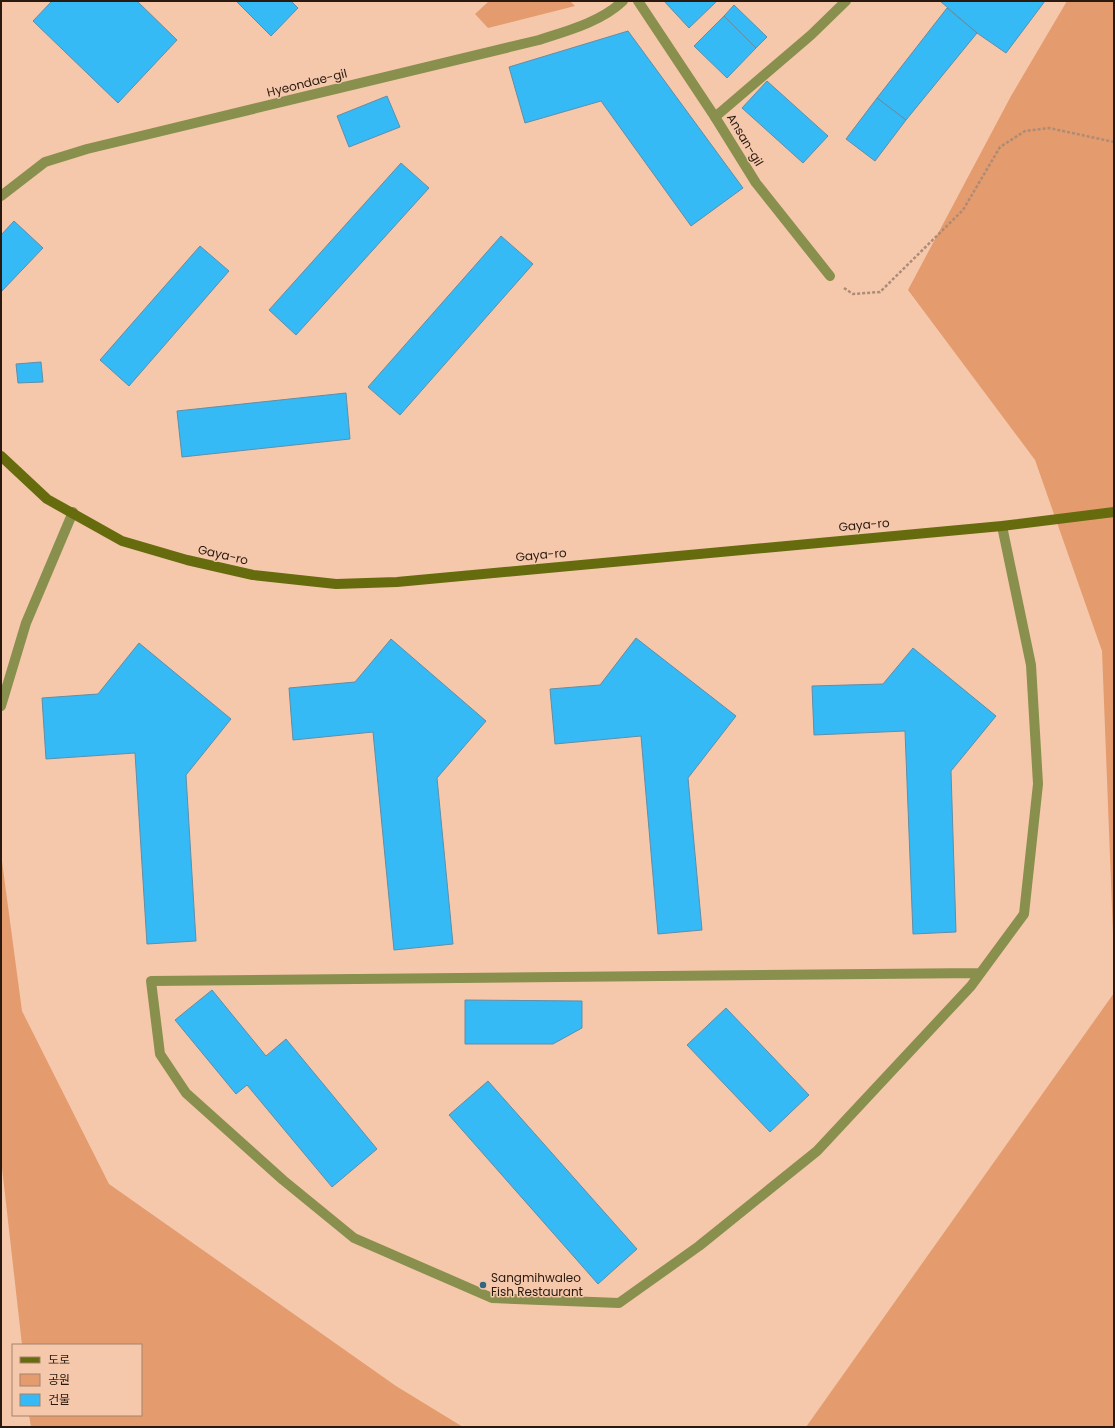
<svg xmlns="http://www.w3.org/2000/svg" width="1115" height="1428" font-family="Poppins,'Noto Sans KR',sans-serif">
<rect width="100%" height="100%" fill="#f5c8ac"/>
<!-- green -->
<g fill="#e49c6e">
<path d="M 489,1 L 570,1 L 575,6 L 488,28 L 475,14 Z"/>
<path d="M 1067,1 L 1114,1 L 1114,960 L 1102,651 L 1035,460 L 908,290 L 1011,96 Z"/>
<path d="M 1,854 L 22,1011 L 109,1184 L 396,1386 L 463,1427 L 31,1427 L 29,1415 L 141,1415 L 141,1345 L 22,1345 L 1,1159 Z"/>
<path d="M 1114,993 L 1114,1427 L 806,1427 Z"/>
</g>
<!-- building -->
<g fill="#35baf6" stroke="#608ea8">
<path d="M 52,1 L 137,1 L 177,40 L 118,103 L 33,21 Z"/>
<path d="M 236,1 L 291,1 L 298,8 L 271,36 Z"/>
<path d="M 664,1 L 717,1 L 689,28 Z"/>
<path d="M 940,1 L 1045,1 L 1006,53 L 977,33 Z"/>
<path d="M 734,5 L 767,37 L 756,48 L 724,16 Z"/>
<path d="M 947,8 L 977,33 L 906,120 L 877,98 Z"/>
<path d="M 724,16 L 756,48 L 727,78 L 694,46 Z"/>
<path d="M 628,31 L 743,188 L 691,226 L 601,101 L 525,123 L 509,67 Z"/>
<path d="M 767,81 L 828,136 L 803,163 L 742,108 Z"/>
<path d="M 387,96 L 400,127 L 349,147 L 337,116 Z"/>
<path d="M 877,98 L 906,120 L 875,161 L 846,139 Z"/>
<path d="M 401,163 L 429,188 L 296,335 L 269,310 Z"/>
<path d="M 14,221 L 43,248 L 1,292 L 1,235 Z"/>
<path d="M 501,236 L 533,264 L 400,415 L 368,387 Z"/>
<path d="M 200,246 L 229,271 L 129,386 L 100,360 Z"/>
<path d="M 41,362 L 43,382 L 18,383 L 16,364 Z"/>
<path d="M 346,393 L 350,439 L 182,457 L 177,411 Z"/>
<path d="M 636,638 L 736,716 L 688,778 L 702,930 L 658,934 L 641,736 L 555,744 L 550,689 L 600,685 Z"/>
<path d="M 391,639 L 486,721 L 437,778 L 453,944 L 394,950 L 373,732 L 293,740 L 289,688 L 355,682 Z"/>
<path d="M 139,643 L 231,719 L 186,775 L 196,941 L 147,944 L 135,753 L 46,759 L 42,698 L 98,694 Z"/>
<path d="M 913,648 L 996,716 L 951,771 L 956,932 L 913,934 L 905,731 L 814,735 L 812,686 L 883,684 Z"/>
<path d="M 212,990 L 266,1056 L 286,1039 L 377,1149 L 332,1187 L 247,1085 L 236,1094 L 175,1020 Z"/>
<path d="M 465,1000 L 582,1001 L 582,1028 L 553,1044 L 465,1044 Z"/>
<path d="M 726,1008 L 809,1095 L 770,1132 L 687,1045 Z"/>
<path d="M 488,1081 L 637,1249 L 598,1284 L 449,1115 Z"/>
</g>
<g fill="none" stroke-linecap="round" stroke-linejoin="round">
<!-- path -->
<path stroke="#ae8b75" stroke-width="2.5" stroke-dasharray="3 2" stroke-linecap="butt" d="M 844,288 L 853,294 L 880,292 L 963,210 L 1000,147 L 1025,131 L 1049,128 L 1114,142"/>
<!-- street -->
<g stroke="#898f4c" stroke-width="10">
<path d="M 638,1 L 715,117"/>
<path d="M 1,196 L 45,162 L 87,149 L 539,40 C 567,31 601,22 623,1"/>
<path d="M 830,276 L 756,183 L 715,117 L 811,35 L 846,1"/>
<path d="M 1,706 L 26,623 L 73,512"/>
<path d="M 980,973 L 151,981 L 160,1054 L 186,1093 L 283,1180 L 354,1238 L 492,1298 L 619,1303 L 699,1246 L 817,1151 L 971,986 L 1024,914 L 1038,784 L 1031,665 L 1002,526"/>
</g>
<!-- secondary -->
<path stroke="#666b0d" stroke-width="10" d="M 1,456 L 47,499 L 122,541 L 187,560 L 253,575 L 336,584 L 397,582 L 1002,526 L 1114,512"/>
</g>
<!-- markers -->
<circle fill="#316783" stroke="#f5c8ac" stroke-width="1.5" cx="483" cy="1285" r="4"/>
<g text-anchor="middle" stroke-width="3" stroke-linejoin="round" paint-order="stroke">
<!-- street labels -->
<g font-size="12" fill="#29190e" stroke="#f5c8ac">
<text transform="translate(307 83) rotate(-14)" y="4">Hyeondae-gil</text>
<text transform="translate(745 140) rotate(59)" y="4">Ansan-gil</text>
<text transform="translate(864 525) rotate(-5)" y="4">Gaya-ro</text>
<text transform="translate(223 555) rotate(13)" y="4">Gaya-ro</text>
<text transform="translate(541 555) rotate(-5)" y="4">Gaya-ro</text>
</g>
<!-- poi labels -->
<g font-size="12" fill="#29190e" stroke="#f5c8ac" text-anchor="start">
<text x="491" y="1282">Sangmihwaleo<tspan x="491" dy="14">Fish Restaurant</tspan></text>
</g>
</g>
<!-- border -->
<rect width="1115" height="1428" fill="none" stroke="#29190e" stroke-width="4"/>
<!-- legend -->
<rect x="12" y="1344" width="130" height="72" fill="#f5c8ac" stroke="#a3826d"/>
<rect x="20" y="1357" width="20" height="6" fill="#666b0d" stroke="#a3826d"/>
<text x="48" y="1364" font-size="12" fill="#29190e">도로</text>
<rect x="20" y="1374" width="20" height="12" fill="#e49c6e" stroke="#a3826d"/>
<text x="48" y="1384" font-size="12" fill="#29190e">공원</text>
<rect x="20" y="1394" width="20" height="12" fill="#35baf6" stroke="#a3826d"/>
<text x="48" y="1404" font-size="12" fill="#29190e">건물</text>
</svg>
